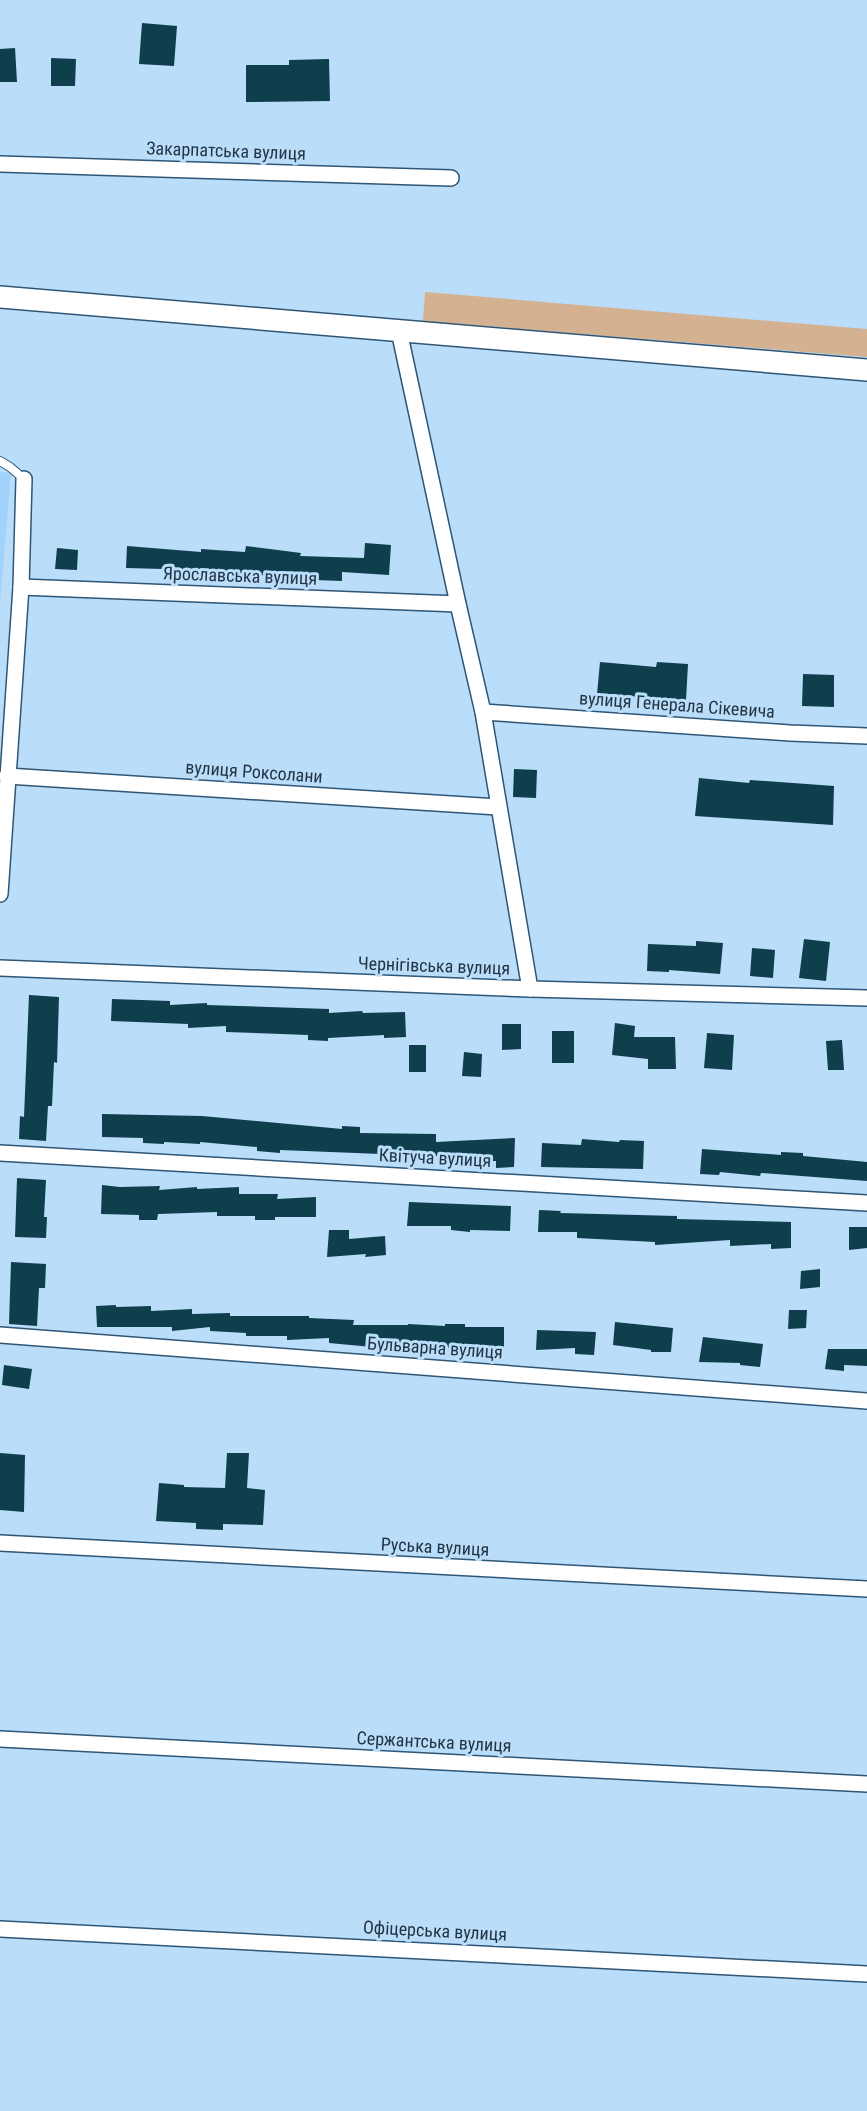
<svg xmlns="http://www.w3.org/2000/svg" width="867" height="2111" font-family="'Roboto Condensed',sans-serif">
<rect width="100%" height="100%" fill="#baddfa"/>
<!-- built -->
<path fill="#a0d2fc" d="M 0,472 L 11,473 L 0,602 Z"/>
<!-- green -->
<path fill="#d4b190" d="M 425,292 L 867,329 L 867,357 L 423,321 Z"/>
<!-- building -->
<g fill="#0f3e4d">
<path d="M 142,23 L 177,26 L 174,66 L 139,64 Z"/>
<path d="M 15,48 L 17,82 L 0,82 L 0,49 Z"/>
<path d="M 51,58 L 76,59 L 75,86 L 51,86 Z"/>
<path d="M 329,59 L 330,101 L 246,102 L 246,65 L 289,65 L 289,60 Z"/>
<path d="M 365,543 L 391,545 L 389,575 L 342,572 L 342,581 L 314,580 L 185,568 L 185,574 L 163,572 L 163,569 L 126,568 L 127,546 L 201,552 L 201,549 L 245,552 L 246,546 L 301,553 L 300,556 L 364,558 Z"/>
<path d="M 57,548 L 78,550 L 77,570 L 55,569 Z"/>
<path d="M 600,662 L 656,667 L 657,662 L 688,664 L 686,700 L 597,694 Z"/>
<path d="M 803,674 L 834,675 L 834,707 L 802,706 Z"/>
<path d="M 514,769 L 537,770 L 536,798 L 513,797 Z"/>
<path d="M 699,778 L 749,783 L 750,780 L 834,786 L 833,825 L 695,816 Z"/>
<path d="M 804,939 L 830,942 L 826,981 L 799,978 Z"/>
<path d="M 696,941 L 723,943 L 720,974 L 669,970 L 669,972 L 647,971 L 648,944 L 696,946 Z"/>
<path d="M 752,948 L 775,950 L 773,978 L 750,976 Z"/>
<path d="M 29,995 L 59,997 L 57,1063 L 54,1062 L 52,1106 L 48,1106 L 46,1141 L 19,1139 L 20,1116 L 24,1117 Z"/>
<path d="M 112,999 L 170,1001 L 170,1005 L 207,1003 L 207,1005 L 329,1009 L 329,1013 L 362,1011 L 363,1013 L 405,1012 L 406,1037 L 384,1038 L 384,1035 L 328,1038 L 328,1041 L 308,1040 L 308,1035 L 226,1032 L 226,1026 L 188,1028 L 188,1024 L 111,1021 Z"/>
<path d="M 615,1023 L 635,1026 L 634,1037 L 675,1037 L 676,1069 L 648,1069 L 648,1059 L 612,1055 Z"/>
<path d="M 502,1024 L 521,1024 L 521,1049 L 502,1050 Z"/>
<rect x="552" y="1031" width="22" height="32"/>
<path d="M 707,1033 L 734,1035 L 732,1070 L 704,1068 Z"/>
<path d="M 842,1040 L 844,1070 L 828,1070 L 826,1041 Z"/>
<rect x="409" y="1045" width="17" height="27"/>
<path d="M 464,1052 L 482,1054 L 481,1077 L 462,1076 Z"/>
<path d="M 102,1114 L 202,1116 L 342,1129 L 342,1126 L 360,1127 L 360,1133 L 436,1134 L 436,1142 L 515,1138 L 514,1167 L 496,1168 L 496,1161 L 456,1162 L 456,1157 L 280,1150 L 280,1153 L 257,1151 L 257,1147 L 200,1142 L 200,1144 L 164,1142 L 164,1144 L 143,1143 L 143,1138 L 102,1137 Z"/>
<path d="M 582,1139 L 619,1142 L 620,1140 L 644,1141 L 643,1169 L 541,1167 L 542,1143 L 581,1145 Z"/>
<path d="M 702,1149 L 781,1155 L 781,1152 L 803,1153 L 803,1156 L 867,1162 L 867,1181 L 761,1173 L 760,1176 L 720,1172 L 719,1175 L 700,1174 Z"/>
<path d="M 17,1178 L 46,1180 L 44,1217 L 47,1217 L 46,1238 L 15,1237 Z"/>
<path d="M 102,1185 L 120,1187 L 160,1186 L 159,1190 L 197,1187 L 197,1189 L 239,1187 L 239,1194 L 278,1194 L 277,1199 L 316,1197 L 316,1217 L 275,1217 L 275,1220 L 255,1220 L 255,1216 L 217,1216 L 217,1212 L 158,1214 L 157,1220 L 139,1220 L 139,1215 L 101,1214 Z"/>
<path d="M 409,1202 L 511,1206 L 510,1231 L 470,1230 L 470,1232 L 451,1230 L 451,1226 L 407,1226 Z"/>
<path d="M 539,1210 L 561,1211 L 560,1213 L 677,1216 L 677,1219 L 791,1222 L 791,1248 L 771,1249 L 771,1244 L 730,1246 L 730,1240 L 655,1245 L 655,1242 L 577,1238 L 577,1232 L 538,1232 Z"/>
<path d="M 849,1227 L 867,1227 L 867,1248 L 849,1250 Z"/>
<path d="M 329,1230 L 349,1230 L 349,1239 L 385,1236 L 386,1255 L 365,1257 L 366,1254 L 327,1257 Z"/>
<path d="M 11,1262 L 46,1264 L 45,1288 L 39,1288 L 37,1326 L 9,1324 Z"/>
<path d="M 820,1269 L 820,1287 L 800,1289 L 801,1271 Z"/>
<path d="M 116,1305 L 116,1307 L 151,1306 L 151,1311 L 192,1309 L 192,1314 L 230,1313 L 230,1316 L 309,1316 L 309,1318 L 354,1320 L 353,1325 L 408,1325 L 408,1324 L 445,1326 L 445,1324 L 465,1324 L 465,1327 L 504,1327 L 504,1348 L 383,1348 L 329,1343 L 329,1338 L 287,1340 L 287,1336 L 246,1336 L 246,1333 L 210,1331 L 210,1327 L 172,1331 L 172,1327 L 97,1327 L 96,1306 Z"/>
<path d="M 789,1310 L 807,1310 L 806,1328 L 788,1329 Z"/>
<path d="M 615,1322 L 673,1328 L 671,1352 L 651,1352 L 651,1350 L 613,1345 Z"/>
<path d="M 537,1330 L 596,1332 L 594,1355 L 575,1354 L 575,1348 L 536,1350 Z"/>
<path d="M 703,1337 L 763,1344 L 760,1367 L 740,1365 L 740,1363 L 699,1362 Z"/>
<path d="M 828,1349 L 867,1349 L 867,1366 L 844,1365 L 844,1371 L 825,1369 Z"/>
<path d="M 4,1365 L 32,1369 L 29,1389 L 2,1385 Z"/>
<path d="M 0,1453 L 25,1455 L 24,1512 L 0,1510 Z"/>
<path d="M 227,1453 L 249,1453 L 247,1488 L 265,1490 L 263,1525 L 223,1524 L 223,1530 L 196,1529 L 196,1523 L 156,1521 L 159,1483 L 184,1485 L 184,1487 L 225,1488 Z"/>
</g>
<g fill="none" stroke-linecap="round" stroke-linejoin="round">
<defs>
<path id="lane" d="M 0,461 L 10,467 L 24,479"/>
<g id="street">
<path d="M 0,164 L 451,178"/>
<path d="M 399,331 L 458,604 L 483,712 L 530,989"/>
<path d="M 21,587 L 458,604"/>
<path d="M 483,712 L 790,733 L 867,736"/>
<path d="M 7,776 L 498,807"/>
<path d="M 0,894 L 21,587 L 24,479"/>
<path d="M 0,968 L 530,989 L 867,998"/>
<path d="M 0,1153 L 867,1203"/>
<path d="M 0,1335 L 867,1401"/>
<path d="M 0,1543 L 867,1589"/>
<path d="M 0,1739 L 867,1784"/>
<path d="M 0,1929 L 867,1974"/>
</g>
<path id="secondary" d="M 0,297 L 867,370"/>
</defs>
<!-- lane casing -->
<use href="#lane" stroke="#2e5676" stroke-width="10"/>
<!-- street casing -->
<use href="#street" stroke="#2e5676" stroke-width="18"/>
<!-- secondary casing -->
<use href="#secondary" stroke="#2e5676" stroke-width="24"/>
<!-- lane -->
<use href="#lane" stroke="#fff" stroke-width="8"/>
<!-- street -->
<use href="#street" stroke="#fff" stroke-width="15"/>
<!-- secondary -->
<use href="#secondary" stroke="#fff" stroke-width="21"/>
</g>
<g text-anchor="middle" stroke-width="6" stroke-linejoin="round" paint-order="stroke">
<!-- street labels -->
<g font-size="18" fill="#233443" stroke="#baddfa">
<text transform="translate(226 151) rotate(2)" y="6">Закарпатська вулиця</text>
<text transform="translate(240 576) rotate(2)" y="6">Ярославська вулиця</text>
<text transform="translate(677 705) rotate(4)" y="6">вулиця Генерала Сікевича</text>
<text transform="translate(254 772) rotate(4)" y="6">вулиця Роксолани</text>
<text transform="translate(434 966) rotate(2)" y="6">Чернігівська вулиця</text>
<text transform="translate(435 1158) rotate(3)" y="6">Квітуча вулиця</text>
<text transform="translate(435 1348) rotate(4)" y="6">Бульварна вулиця</text>
<text transform="translate(435 1547) rotate(3)" y="6">Руська вулиця</text>
<text transform="translate(434 1742) rotate(3)" y="6">Сержантська вулиця</text>
<text transform="translate(435 1931) rotate(3)" y="6">Офіцерська вулиця</text>
</g>
</g>
</svg>
